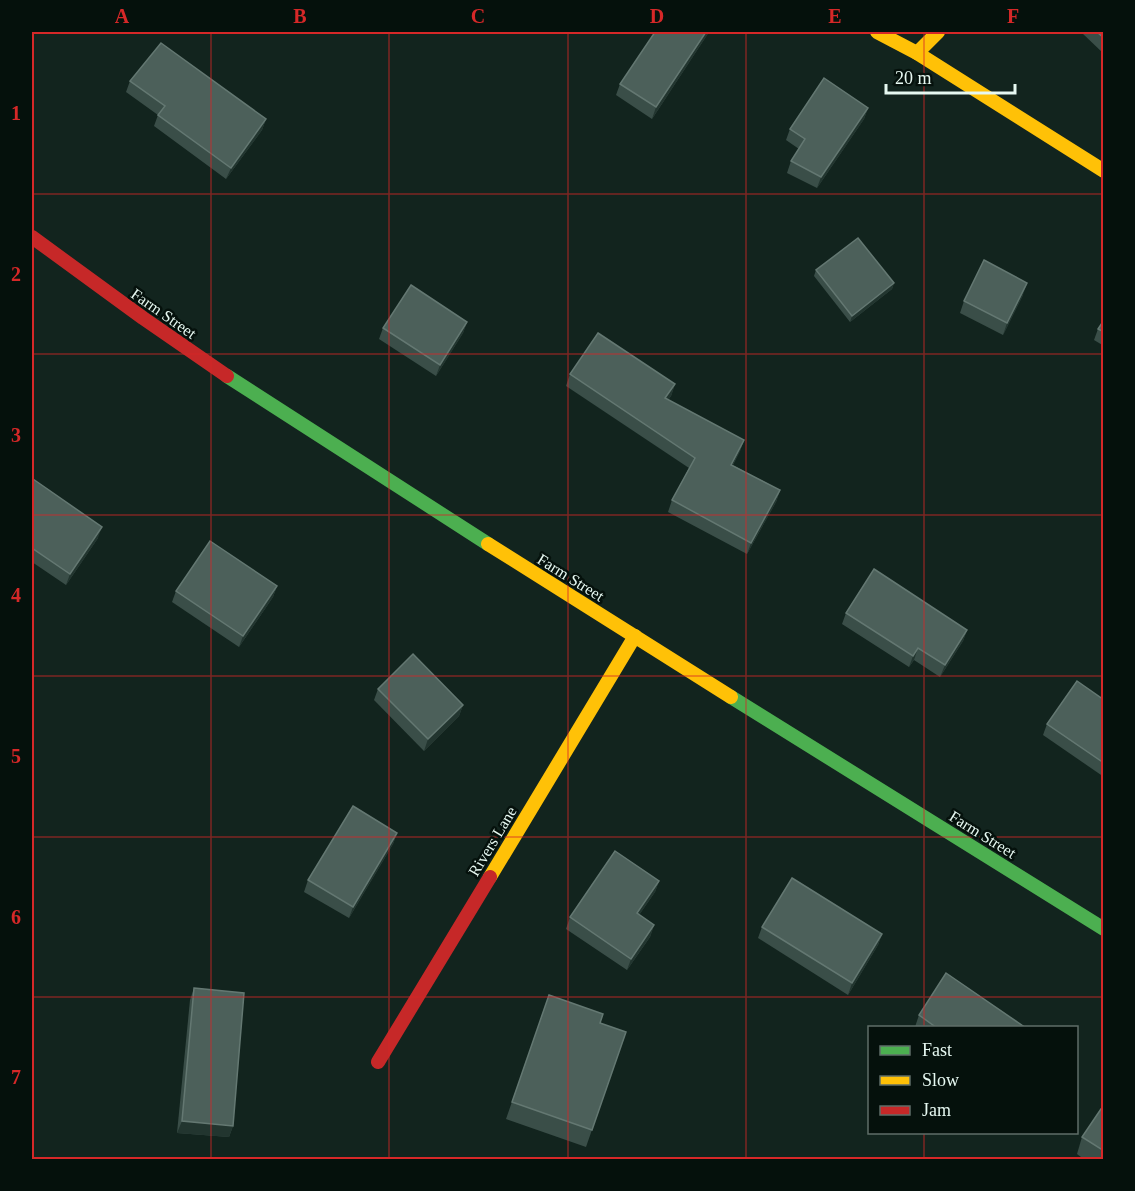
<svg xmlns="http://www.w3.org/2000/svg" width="1135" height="1191" font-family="Georgia,serif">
<rect width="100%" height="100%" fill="#12241e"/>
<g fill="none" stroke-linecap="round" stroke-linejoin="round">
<!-- fast -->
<g stroke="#4caf50" stroke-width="14">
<path d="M 227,376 L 488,544"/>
<path d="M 731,697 L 1104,929"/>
</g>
<!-- slow -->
<g stroke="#ffc107" stroke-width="14">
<path d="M 877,32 L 917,53 L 1104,171"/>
<path d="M 917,53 L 938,32"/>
<path d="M 488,544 L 731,697"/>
<path d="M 490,877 L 635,636"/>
</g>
<!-- jam -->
<g stroke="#c62828" stroke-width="14">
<path d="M 32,237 L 143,318 L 227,376"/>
<path d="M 378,1062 L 490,877"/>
</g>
</g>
<!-- wall -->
<g fill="#3a4e48">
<path d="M 709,32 L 652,119 L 616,95 L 620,84 Z"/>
<path d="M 1081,32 L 1104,32 L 1104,54 Z"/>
<path d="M 130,81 L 266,119 L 262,130 L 226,179 L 154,126 L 158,115 L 126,92 Z"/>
<path d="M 868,108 L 864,119 L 817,188 L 787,173 L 791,161 L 799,149 L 786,140 L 790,129 Z"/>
<path d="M 816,270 L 894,283 L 892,289 L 850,322 L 814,276 Z"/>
<path d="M 1023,295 L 1003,335 L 960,313 L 964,301 Z"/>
<path d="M 1104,320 L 1104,346 L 1094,340 L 1098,329 Z"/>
<path d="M 467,322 L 463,333 L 436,376 L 379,339 L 383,328 Z"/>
<path d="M 570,374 L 675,384 L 671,396 L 668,400 L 744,440 L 740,451 L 733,465 L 780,490 L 776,502 L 747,554 L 668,512 L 672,500 L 689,468 L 566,386 Z"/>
<path d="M 32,481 L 98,538 L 66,585 L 32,562 Z"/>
<path d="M 277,586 L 273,597 L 239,647 L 172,602 L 176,591 Z"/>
<path d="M 846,613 L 967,630 L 963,641 L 940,677 L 914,660 L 909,667 L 842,624 Z"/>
<path d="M 378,689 L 463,705 L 459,716 L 424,751 L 374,700 Z"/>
<path d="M 1104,700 L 1104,777 L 1043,735 L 1047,724 Z"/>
<path d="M 397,833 L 393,844 L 349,918 L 304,892 L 308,880 Z"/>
<path d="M 659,881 L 655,892 L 639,915 L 654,925 L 650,937 L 627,970 L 566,929 L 570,917 Z"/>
<path d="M 762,927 L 882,934 L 878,945 L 848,995 L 758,938 Z"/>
<path d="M 194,988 L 233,1126 L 229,1137 L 177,1133 L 190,1000 Z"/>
<path d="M 549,995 L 600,1023 L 626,1032 L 586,1147 L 506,1119 Z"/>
<path d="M 919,1015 L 1026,1028 L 916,1028 L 915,1027 Z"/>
<path d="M 1104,1110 L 1104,1160 L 1085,1160 L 1077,1154 L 1082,1137 Z"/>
</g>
<!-- shaded-wall -->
<g fill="#22352f">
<path d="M 706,32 L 709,32 L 652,119 L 656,107 Z"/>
<path d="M 868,108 L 864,119 L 817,188 L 821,177 Z"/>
<path d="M 266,119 L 262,130 L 226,179 L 231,168 Z"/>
<path d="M 894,283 L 892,289 L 850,322 L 852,316 Z"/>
<path d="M 1027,283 L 1023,295 L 1003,335 L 1007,323 Z"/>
<path d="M 467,322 L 463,333 L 436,376 L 440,365 Z"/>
<path d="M 675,384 L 671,396 L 661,410 L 665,398 Z"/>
<path d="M 744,440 L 740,451 L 727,476 L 731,465 Z"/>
<path d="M 780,490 L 776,502 L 747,554 L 751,543 Z"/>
<path d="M 102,527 L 98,538 L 66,585 L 70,574 Z"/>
<path d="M 277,586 L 273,597 L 239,647 L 243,636 Z"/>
<path d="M 967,630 L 963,641 L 940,677 L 945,665 Z"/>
<path d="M 918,648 L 914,660 L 909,667 L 913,656 Z"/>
<path d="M 463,705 L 459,716 L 424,751 L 428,739 Z"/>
<path d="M 397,833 L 393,844 L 349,918 L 353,907 Z"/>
<path d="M 659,881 L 655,892 L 632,925 L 637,913 Z"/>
<path d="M 654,925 L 650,937 L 627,970 L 631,959 Z"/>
<path d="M 882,934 L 878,945 L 848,995 L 852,983 Z"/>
<path d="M 182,1121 L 233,1126 L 229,1137 L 177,1133 Z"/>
</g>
<!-- building -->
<g fill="#4c605a" stroke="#647872" stroke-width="1.5">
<path d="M 655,32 L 706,32 L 656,107 L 620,84 Z"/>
<path d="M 1097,32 L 1104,32 L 1104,38 Z"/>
<path d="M 161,43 L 266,119 L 231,168 L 158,115 L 165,106 L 130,81 Z"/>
<path d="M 824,78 L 868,108 L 821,177 L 791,161 L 805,139 L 790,129 Z"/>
<path d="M 858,238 L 894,283 L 852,316 L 816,270 Z"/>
<path d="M 984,260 L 1027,283 L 1007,323 L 964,301 Z"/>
<path d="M 411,285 L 467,322 L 440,365 L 383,328 Z"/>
<path d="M 1104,320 L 1104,332 L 1098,329 Z"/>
<path d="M 598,333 L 675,384 L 665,398 L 744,440 L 731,465 L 780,490 L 751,543 L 672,500 L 695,458 L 570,374 Z"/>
<path d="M 33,479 L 102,527 L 70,574 L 32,548 L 32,481 Z"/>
<path d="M 210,541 L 277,586 L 243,636 L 176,591 Z"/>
<path d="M 874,569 L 967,630 L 945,665 L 918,648 L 913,656 L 846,613 Z"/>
<path d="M 413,654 L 463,705 L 428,739 L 378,689 Z"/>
<path d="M 1077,681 L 1104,700 L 1104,763 L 1047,724 Z"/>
<path d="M 353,806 L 397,833 L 353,907 L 308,880 Z"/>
<path d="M 615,851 L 659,881 L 637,913 L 654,925 L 631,959 L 570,917 Z"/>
<path d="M 792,878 L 882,934 L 852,983 L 762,927 Z"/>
<path d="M 946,973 L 1026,1028 L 937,1028 L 919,1015 Z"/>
<path d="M 194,988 L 244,993 L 233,1126 L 182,1121 Z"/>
<path d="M 549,995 L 603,1014 L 600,1023 L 626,1032 L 592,1130 L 512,1102 Z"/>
<path d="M 1101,1109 L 1104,1110 L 1104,1151 L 1082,1137 Z"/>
</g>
<!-- grid -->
<path fill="none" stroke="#d62828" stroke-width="1.5" stroke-opacity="0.55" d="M 211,32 L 211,1160M 389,32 L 389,1160M 568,32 L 568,1160M 746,32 L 746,1160M 924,32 L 924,1028M 32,194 L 1104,194M 32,354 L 1104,354M 32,515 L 1104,515M 32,676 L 1104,676M 32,837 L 1104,837M 32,997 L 1104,997M 924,1132 L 924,1160"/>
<g text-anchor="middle" stroke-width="5" stroke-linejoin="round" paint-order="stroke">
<!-- street labels -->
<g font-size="16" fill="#e6f8f1" stroke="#05110c">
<text transform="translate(164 313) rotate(35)" y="6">Farm Street</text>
<text transform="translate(571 577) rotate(32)" y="6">Farm Street</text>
<text transform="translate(983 834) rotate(32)" y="6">Farm Street</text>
<text transform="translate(492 841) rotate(-59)" y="6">Rivers Lane</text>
</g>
</g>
<!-- border -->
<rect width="1135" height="1191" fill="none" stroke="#05110c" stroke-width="66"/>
<!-- legend -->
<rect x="868" y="1026" width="210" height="108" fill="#05110c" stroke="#5f6d68" stroke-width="1.5"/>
<rect x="880" y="1046" width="30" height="9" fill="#4caf50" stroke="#5f6d68" stroke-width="1.5"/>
<text x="922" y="1056" font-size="18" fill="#e6f8f1">Fast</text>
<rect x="880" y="1076" width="30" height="9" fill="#ffc107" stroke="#5f6d68" stroke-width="1.5"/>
<text x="922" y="1086" font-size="18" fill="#e6f8f1">Slow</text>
<rect x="880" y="1106" width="30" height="9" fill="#c62828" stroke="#5f6d68" stroke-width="1.5"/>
<text x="922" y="1116" font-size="18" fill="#e6f8f1">Jam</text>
<!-- scale -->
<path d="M886 84v9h129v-9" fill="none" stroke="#e6f8f1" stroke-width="3"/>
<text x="895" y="84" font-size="18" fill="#e6f8f1" stroke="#05110c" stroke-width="4.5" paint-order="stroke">20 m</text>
<rect x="33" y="33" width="1069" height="1125" fill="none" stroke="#d62828" stroke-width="2"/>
<g font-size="20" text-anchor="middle" font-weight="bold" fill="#d62828">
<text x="122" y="23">A</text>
<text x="300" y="23">B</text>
<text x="478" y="23">C</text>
<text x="657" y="23">D</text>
<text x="835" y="23">E</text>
<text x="1013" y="23">F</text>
<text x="16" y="120">1</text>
<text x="16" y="281">2</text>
<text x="16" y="442">3</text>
<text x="16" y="602">4</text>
<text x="16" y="763">5</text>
<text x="16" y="924">6</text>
<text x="16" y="1084">7</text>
</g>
</svg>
